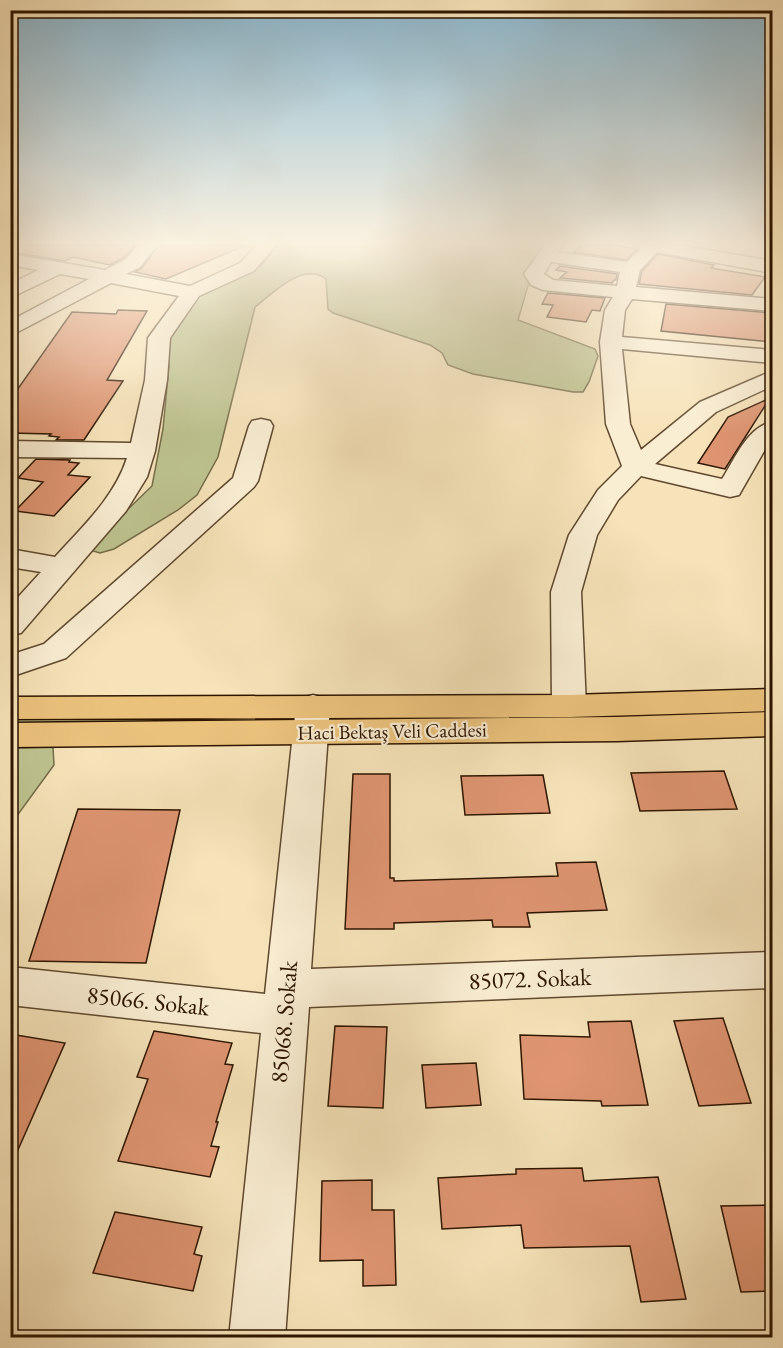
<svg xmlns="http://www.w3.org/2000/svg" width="783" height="1348" font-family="'EB Garamond',serif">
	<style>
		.green { fill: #bdc38f; stroke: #756c48; stroke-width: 1.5 }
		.building { fill: #df9572; stroke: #2d1500; stroke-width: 1.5 }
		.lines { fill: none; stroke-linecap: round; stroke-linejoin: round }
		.minor-casing { stroke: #5f482e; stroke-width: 3 }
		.major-casing { stroke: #2d1500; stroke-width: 3 }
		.minor { fill: #f9edd2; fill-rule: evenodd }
		.major { fill: #ebc27c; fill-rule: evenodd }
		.labels { text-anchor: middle; stroke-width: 4.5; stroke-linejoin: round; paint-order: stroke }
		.street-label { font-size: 20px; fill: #2d1500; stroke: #f9edd2 }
		.near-street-label { font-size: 24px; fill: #2d1500; stroke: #f9edd2 }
	</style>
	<rect width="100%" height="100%" fill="#f6e3b9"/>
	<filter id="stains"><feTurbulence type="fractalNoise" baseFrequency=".00333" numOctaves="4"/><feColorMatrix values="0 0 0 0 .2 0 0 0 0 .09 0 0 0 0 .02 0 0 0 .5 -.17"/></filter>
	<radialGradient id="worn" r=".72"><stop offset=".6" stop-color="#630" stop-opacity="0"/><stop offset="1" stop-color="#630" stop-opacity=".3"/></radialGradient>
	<path class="green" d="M278,245H550L534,265L518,320L595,349L598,356L589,382L583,392H573L473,374L448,365L442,353L430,345L333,313L328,309L326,279C303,261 272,294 255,307L218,457L197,495L178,510L114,549L100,553L93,551L91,545L152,486L163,429L169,365L160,341L191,300L261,266Z
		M772,710V717L614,723L335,721L332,718L333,716H611Z
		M291,716L294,719L292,723L11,725L10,718Z
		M53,747L54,765L11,824V748Z"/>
	<path class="building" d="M10,245H135L125,257L110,265L73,257L65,261L10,252Z
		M159,245H246L166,279L135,272L142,268Z
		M582,245H615L637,249L626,260L574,252Z
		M658,254L714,265L711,268L765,277L752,295L639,284L642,271Z
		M560,266L617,274L616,280H614L612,283L560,278L567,272L556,270Z
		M548,293L605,298L600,311L592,310L586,322L547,317L553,305L542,304Z
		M666,304L772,313V342L661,331Z
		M118,310L147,311L107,380L123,381L84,440H56L59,437L49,436L51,434L10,433V400L72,312L116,314Z
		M770,398L725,469L698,463L728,417Z
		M36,459L70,460L69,462L79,463L68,475L90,477L54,516L15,511L43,482L18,478Z
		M724,771L737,809L640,811L631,773Z
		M353,774H390V878H394V881L558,876L556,863L596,862L607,910L527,913L530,927H493L492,920L394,923V929H345Z
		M543,775L550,813L465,815L461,776Z
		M78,809L180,810L146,963L29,961Z
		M723,1018L751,1103L699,1106L674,1021Z
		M631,1021L648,1105L602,1106L601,1101L524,1099L520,1035L590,1037L588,1022Z
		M335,1026L387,1027L383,1108L328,1106Z
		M154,1031L232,1043L225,1064L233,1065L216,1122H218L211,1146L219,1147L210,1177L118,1161L148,1079L137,1077Z
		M10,1034L65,1043L10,1168Z
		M476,1063L481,1105L426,1108L422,1065Z
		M582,1168L584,1181L658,1177L686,1299L641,1302L630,1246L524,1248L521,1225L442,1229L438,1178L516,1174V1169Z
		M372,1180V1210H394L396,1285L363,1286V1260L320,1261L322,1181Z
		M772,1205V1291L741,1292L721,1206Z
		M115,1212L202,1227L194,1254L202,1256L193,1291L93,1273Z"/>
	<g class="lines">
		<g class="minor-casing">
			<path id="minor" d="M138,245H157L140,267L126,274L190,286L240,263L257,245H276L254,271L199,296L170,338L167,380L155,451L147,477L126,511L21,633L10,635V606L41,572L10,567V549L55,557C82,527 114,498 127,458L10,457V441L131,443L145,380L148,338L179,296L111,283L10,336V321L89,279L60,274L10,298V284L38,270L10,265V254L105,270L126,259Z
				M545,245H563L558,252L627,262L640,249L636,245H679L772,261V273L657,252L640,270L636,287L772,299V311L632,299L625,310L622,337L772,350V363L622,349L630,424L641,450L700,402L772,371V386L716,412L655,464L722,479C735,459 747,427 772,422V441L767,446L739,495L730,497L641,476L618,500L597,535L581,592L586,706L581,714L569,717L557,714L552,706L551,592L569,535L598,490L622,466L606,424L600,342L605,310L613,297L543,290L531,285L524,274ZM551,262L620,272L617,286L553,280L544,274Z
				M261,419L270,421L273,426L258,481L254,487L66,658L10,677V655L44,644L233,478L249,426L252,421Z
				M313,695L325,698L330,706L311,969L772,952V988L309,1007L285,1338H229L261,1033L10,1005V967L265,994L296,706L301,698Z"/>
		</g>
		<g class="major-casing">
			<path id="major" d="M772,689V711L569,717L10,719V697L569,695Z
				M772,712V736L617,741L10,747V723L617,717Z"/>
		</g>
		<use href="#minor" class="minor"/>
		<use href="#major" class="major"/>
	</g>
	<linearGradient id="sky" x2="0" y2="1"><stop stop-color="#8ab8d0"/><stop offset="0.56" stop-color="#fbf2e0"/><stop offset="1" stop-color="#fbf2e0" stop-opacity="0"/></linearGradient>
	<rect width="783" height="434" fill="url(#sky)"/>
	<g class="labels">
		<g class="street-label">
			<text transform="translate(392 731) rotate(-1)" y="7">Haci Bektaş Veli Caddesi</text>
		</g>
		<g class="near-street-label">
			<text transform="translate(530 979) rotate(-2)" y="8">85072. Sokak</text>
			<text transform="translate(148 1001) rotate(6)" y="8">85066. Sokak</text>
			<text transform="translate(284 1022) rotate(-85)" y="8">85068. Sokak</text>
		</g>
	</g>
	<rect width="783" height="1348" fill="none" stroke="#f6e3b9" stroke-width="36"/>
	<rect x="12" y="12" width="759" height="1324" fill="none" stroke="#2d1500" stroke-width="3"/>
	<rect x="18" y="18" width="747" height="1312" fill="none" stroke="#2d1500" stroke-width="1.5"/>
	<rect width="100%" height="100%" filter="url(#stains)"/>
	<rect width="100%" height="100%" fill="url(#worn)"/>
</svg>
